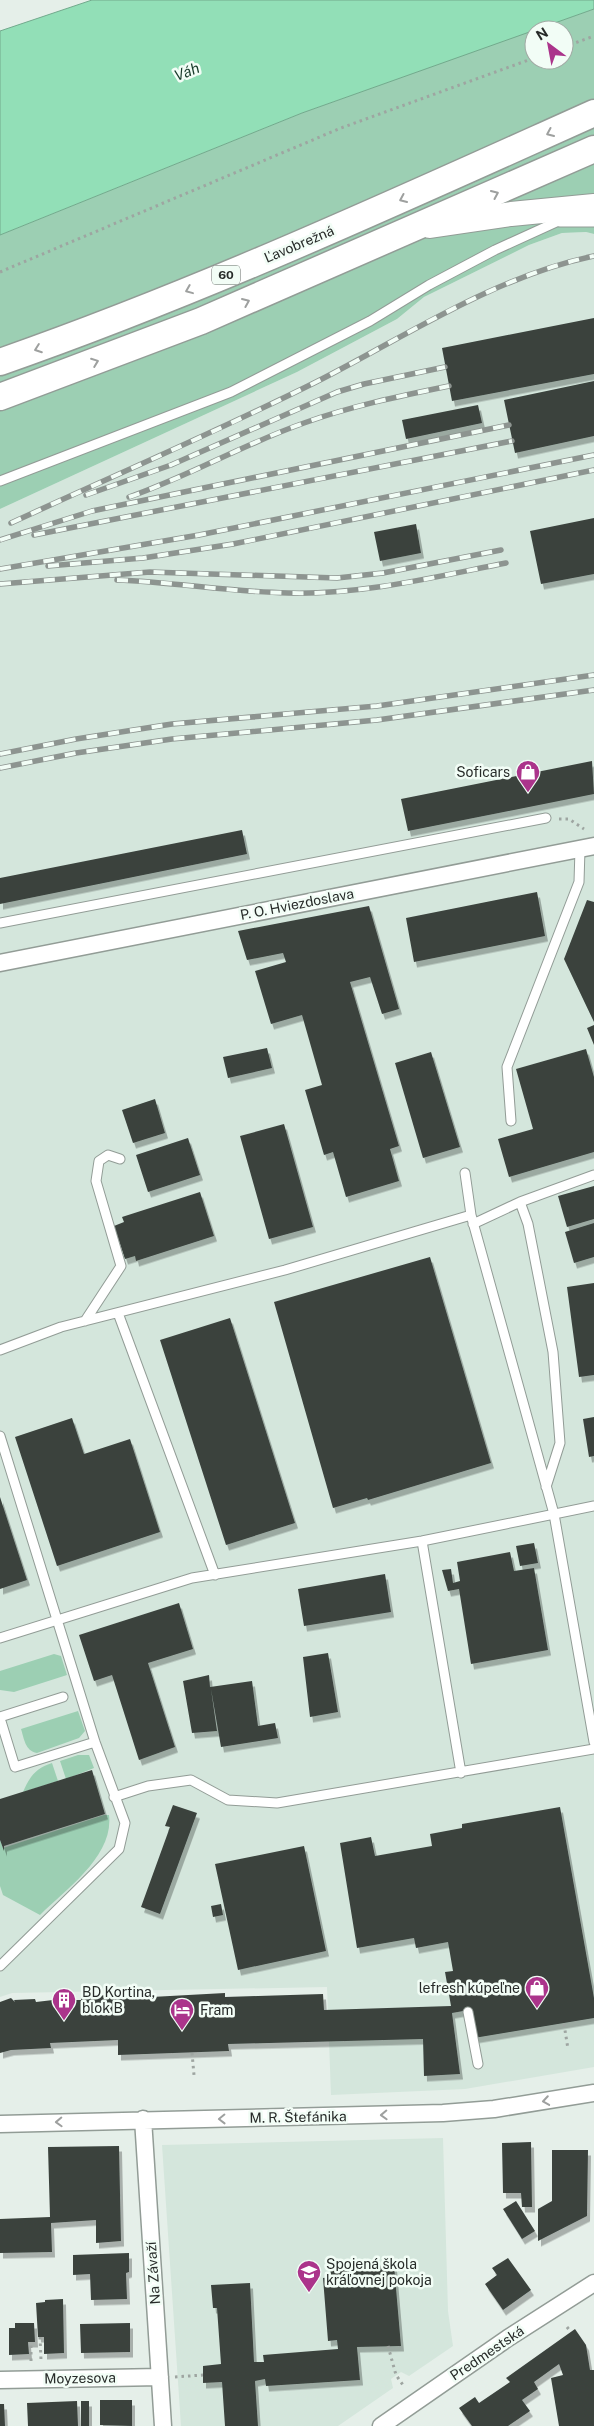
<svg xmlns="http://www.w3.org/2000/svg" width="594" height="2426" font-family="'Public Sans',sans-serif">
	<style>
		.built { fill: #d4e6dc }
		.green { fill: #9ccfb3 }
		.water { fill: #92dfb7; stroke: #72a98c }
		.building { fill: #3b433e; filter: url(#shadow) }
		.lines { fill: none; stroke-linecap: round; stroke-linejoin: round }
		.lane-casing { stroke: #929c96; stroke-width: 11 }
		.street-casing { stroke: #929c96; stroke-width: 19 }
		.secondary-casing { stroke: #929c96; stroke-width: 26 }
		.primary-casing { stroke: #929c96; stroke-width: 29 }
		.path { stroke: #9ea5a1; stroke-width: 3; stroke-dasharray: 2.5 4; stroke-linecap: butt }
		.lane { stroke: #fff; stroke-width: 9 }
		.street { stroke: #fff; stroke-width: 16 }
		.secondary { stroke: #fff; stroke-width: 24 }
		.primary { stroke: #fff; stroke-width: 26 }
		.rail-casing { stroke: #8d9490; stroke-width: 5.5 }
		.rail { stroke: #f2fdf6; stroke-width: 4; stroke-dasharray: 11; stroke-linecap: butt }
		.oneway { stroke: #9ea09f }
		.labels { text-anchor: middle; stroke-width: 5; stroke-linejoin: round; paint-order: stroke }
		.shield { fill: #f2fdf6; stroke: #646a66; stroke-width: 1 }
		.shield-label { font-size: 12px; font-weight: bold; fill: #272b29 }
		.street-label { font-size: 14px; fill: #272b29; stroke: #f2fdf6 }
		.poi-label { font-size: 14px; fill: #272b29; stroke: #f2fdf6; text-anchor: start }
		.water-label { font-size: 15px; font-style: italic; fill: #173929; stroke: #f2fdf6 }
	</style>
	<defs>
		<filter id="shadow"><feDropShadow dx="3" dy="5.5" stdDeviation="0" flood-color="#0004"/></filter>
	</defs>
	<rect width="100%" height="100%" fill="#e5efe9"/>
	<path class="built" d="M586,232L594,234V2067L465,2089L331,2095L327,1987L12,1993L0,1997V509L297,372L397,319L424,297L529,245L562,233Z
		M443,2138L448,2311L453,2346L409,2376L401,2372L391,2379L393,2388L338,2426H181L162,2145Z"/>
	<path class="green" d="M594,9V234L586,232L562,233L529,245L424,297L397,319L297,372L0,509V235L302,113L534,30V60H564V30H534Z
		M54,1654L61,1656L67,1675L14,1692L0,1690V1671Z
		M78,1711L85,1731L79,1738L37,1753C25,1751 24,1738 21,1729Z
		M78,1755H89L94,1768L66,1779L60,1761Z
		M52,1763L58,1781L23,1792C30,1776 36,1768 52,1763Z
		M104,1815H109C114,1856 66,1889 40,1915L3,1895L0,1886V1840L3,1848Z"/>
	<path class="water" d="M92,0H594V9L302,113L0,235V31Z"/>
	<path class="building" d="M594,318V374L452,401L442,348Z
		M594,381V436L515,453L504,400Z
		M478,405L482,423L406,439L402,420Z
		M594,518V574L541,584L530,531Z
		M416,524L421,553L380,561L374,532Z
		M592,761L594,794L408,831L401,799Z
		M242,830L247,854L0,904V878Z
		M537,892L545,936L414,962L406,918Z
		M587,900L594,902V1022L564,959Z
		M369,906L399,1009L382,1014L370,977L350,982L399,1146L390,1149L399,1181L346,1197L333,1152L324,1155L305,1090L322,1085L302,1015L271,1024L255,971L286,962L283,953L247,960L238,931Z
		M594,1025V1045L587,1028Z
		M267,1048L272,1068L228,1078L223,1057Z
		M586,1049L594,1077V1152L509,1177L498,1139L533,1129L516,1069Z
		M431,1052L460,1147L423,1158L395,1063Z
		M155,1099L165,1133L133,1143L122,1110Z
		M284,1124L313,1227L269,1239L240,1136Z
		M188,1138L200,1175L148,1192L136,1155Z
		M594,1186V1219L567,1227L558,1196Z
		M200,1192L214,1236L136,1261L135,1256L125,1259L114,1226L124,1222L122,1217Z
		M594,1223V1257L574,1263L565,1232Z
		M430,1257L491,1463L368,1500L367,1498L333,1508L274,1302Z
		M594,1283V1375L579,1377L567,1287Z
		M230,1318L295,1523L226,1545L160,1340Z
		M594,1417V1456L589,1457L583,1419Z
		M72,1418L84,1454L130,1439L160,1532L57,1566L15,1437Z
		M0,1497L27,1580L0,1589Z
		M534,1543L538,1563L520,1566L516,1546Z
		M510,1552L514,1571L534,1568L548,1650L471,1664L459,1589L448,1591L442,1570L451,1569L453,1583L460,1581L457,1562Z
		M385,1574L391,1612L304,1626L298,1589Z
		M179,1603L193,1649L148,1663L175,1747L139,1760L112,1675L94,1681L79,1635Z
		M328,1653L338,1712L310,1717L303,1657Z
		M209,1675L210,1687L252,1681L258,1726L275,1723L278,1738L221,1747L211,1689L217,1731L192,1733L183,1681Z
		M92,1770L105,1814L4,1846V1851L0,1840V1799Z
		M173,1805L197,1813L160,1914L141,1907L170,1827L165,1826Z
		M560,1807L594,1998V2018L474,2038L469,2010L452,2013L460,2074L424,2076L423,2039L228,2044L229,2051L118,2055V2040L50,2043L51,2048L11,2050L0,2053V2002L11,1998L15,2002L14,2000L35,1999L36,2002L70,1998V2000H81V1996L115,1995V1999L225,1993V1997L323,1994L324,2010L451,2006L445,1972L453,1971L448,1942L416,1948L414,1938L357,1948L340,1843L371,1837L375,1856L432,1846L430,1834L462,1828V1824Z
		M304,1846L326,1951L238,1970L215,1864Z
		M221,1904L223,1915L213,1917L211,1906Z
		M531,2142L532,2207H522L521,2193H503L502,2143Z
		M119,2146L121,2241L96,2243V2220L51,2223L52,2252L0,2253V2219L50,2217L48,2147Z
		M552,2150H588L587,2216L538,2241V2209L552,2201Z
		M516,2201L535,2231L522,2239L503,2209Z
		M129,2253V2272L126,2273L127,2299L91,2300L90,2274L73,2275V2255Z
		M508,2258L531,2290L503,2310L485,2284L497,2275L492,2268Z
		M394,2265L401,2346L357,2347L360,2380L266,2386L265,2379L255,2381L258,2426H225L222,2382L203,2383V2366L221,2364L217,2308H213L211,2285L250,2283L254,2362H264L263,2355L338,2349L337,2340L328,2341L323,2278L331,2277L330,2268Z
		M63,2299L64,2353L44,2354V2337H38L36,2303L45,2302V2300Z
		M15,2323H34L35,2342H28L29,2354L9,2355V2328H15Z
		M130,2323V2352L81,2353L80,2324Z
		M575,2329L586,2345L590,2370H594V2426H559L551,2378L563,2375L559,2364L534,2382L538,2389L522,2400L530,2411L508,2426H472L459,2408L475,2397L479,2403L510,2382L506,2378Z
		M100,2400H132V2426L100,2425Z
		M77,2401L78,2426H28L27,2403Z
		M81,2401H89V2426H81Z
		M0,2404H4L5,2426H0Z"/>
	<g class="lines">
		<g class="lane-casing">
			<path id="lane" d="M560,222H594
				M0,481L231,392L370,321L429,285L495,250L563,219
				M0,923L546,818
				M511,1121L507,1067L579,882L580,849
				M465,1173L471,1215
				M520,1202L528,1224L553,1352L560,1443L546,1487
				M473,1224L520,1202L594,1175
				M118,1313L215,1575
				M85,1321L121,1266L96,1181L99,1161L108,1155L120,1159
				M0,1350L61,1327L285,1270L471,1215L554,1514L594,1742
				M0,1436L95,1742L125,1823L119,1849L0,1966
				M422,1541L461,1773
				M0,1638L192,1578L422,1541L594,1506
				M0,1717L63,1697
				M0,1718L15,1767L95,1742
				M114,1797L148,1786L191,1780L228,1800L277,1803L594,1749
				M468,2012L478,2064"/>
		</g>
		<g class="street-casing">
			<path id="street" d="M0,963L594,846
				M143,2119L163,2426
				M0,2124L443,2113L494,2109L594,2093
				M0,2380L160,2377
				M381,2426L508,2338L594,2283"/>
		</g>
		<g class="secondary-casing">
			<path id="secondary" d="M430,226L511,214L594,206"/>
		</g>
		<g class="primary-casing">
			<path id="primary" d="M0,362C203,291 398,201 594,113
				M0,397L201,321L594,149"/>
		</g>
		<path class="path" d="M564,47L594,36
			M0,272L341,128L534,58
			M559,819H569L584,829
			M564,2024L568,2049
			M192,2053L194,2075
			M567,2327L571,2332
			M40,2337L41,2360
			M388,2346L396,2375L403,2385
			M31,2361V2342
			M175,2377L203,2375"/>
		<use href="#lane" class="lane"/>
		<use href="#street" class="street"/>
		<use href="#secondary" class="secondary"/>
		<use href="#primary" class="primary"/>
		<g class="rail-casing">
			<path id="rail" d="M86,495L171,465L337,392L364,384L445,367
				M129,497C189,476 244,444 304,423C351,406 400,396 449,386
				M11,523C113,476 216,432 316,382C407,336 493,277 594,256
				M34,535L512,441
				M0,540L92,511L509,425
				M48,566L143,558L233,544L594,470
				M0,569L199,535L594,455
				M117,580C174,582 230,592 288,593C362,595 434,577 506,563
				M0,584L150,572L337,578L383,573L501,550
				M0,754L76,739L172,724L377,706L594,675
				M0,768L76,753L172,739L377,720L594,690"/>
		</g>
		<use href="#rail" class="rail"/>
	</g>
	<defs><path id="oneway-chevron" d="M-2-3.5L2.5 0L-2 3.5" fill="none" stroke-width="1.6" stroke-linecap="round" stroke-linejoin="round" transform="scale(1.25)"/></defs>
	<g class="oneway">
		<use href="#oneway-chevron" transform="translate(550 133) rotate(156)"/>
		<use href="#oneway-chevron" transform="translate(495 194) rotate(-24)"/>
		<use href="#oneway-chevron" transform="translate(403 199) rotate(156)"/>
		<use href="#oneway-chevron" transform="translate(189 290) rotate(158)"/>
		<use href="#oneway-chevron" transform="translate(246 302) rotate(-23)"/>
		<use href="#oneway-chevron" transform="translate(38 349) rotate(160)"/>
		<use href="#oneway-chevron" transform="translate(95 362) rotate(-21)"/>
		<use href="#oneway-chevron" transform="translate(546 2101) rotate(171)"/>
		<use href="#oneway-chevron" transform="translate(384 2115) rotate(178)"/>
		<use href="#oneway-chevron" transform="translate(222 2119) rotate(179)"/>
		<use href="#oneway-chevron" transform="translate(59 2122) rotate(178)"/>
	</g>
	<defs>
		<g id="shop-pin" transform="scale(1.25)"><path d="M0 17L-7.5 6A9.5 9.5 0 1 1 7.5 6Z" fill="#ab348b" stroke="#f2fdf6"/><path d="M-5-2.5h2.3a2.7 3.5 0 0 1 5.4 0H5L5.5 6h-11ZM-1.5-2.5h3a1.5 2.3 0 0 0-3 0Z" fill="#fff"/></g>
		<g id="building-pin" transform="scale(1.25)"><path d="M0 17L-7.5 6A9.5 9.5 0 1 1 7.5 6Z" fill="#ab348b" stroke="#f2fdf6"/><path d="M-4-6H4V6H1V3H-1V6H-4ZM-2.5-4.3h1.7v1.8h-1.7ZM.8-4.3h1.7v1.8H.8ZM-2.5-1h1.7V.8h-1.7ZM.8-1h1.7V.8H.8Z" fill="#fff"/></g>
		<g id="hotel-pin" transform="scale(1.25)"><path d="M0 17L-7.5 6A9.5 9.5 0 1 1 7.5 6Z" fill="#ab348b" stroke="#f2fdf6"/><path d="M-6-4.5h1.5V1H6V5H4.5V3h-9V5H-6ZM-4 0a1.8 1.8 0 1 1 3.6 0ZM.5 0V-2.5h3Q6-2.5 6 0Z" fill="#fff"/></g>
		<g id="school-pin" transform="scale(1.25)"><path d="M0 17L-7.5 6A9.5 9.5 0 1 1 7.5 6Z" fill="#ab348b" stroke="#f2fdf6"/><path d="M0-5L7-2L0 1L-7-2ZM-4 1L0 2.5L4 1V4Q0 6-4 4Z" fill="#fff"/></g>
	</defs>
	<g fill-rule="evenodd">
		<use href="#shop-pin" x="528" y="772"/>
		<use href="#shop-pin" x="537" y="1988"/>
		<use href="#building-pin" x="64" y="2000"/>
		<use href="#hotel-pin" x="182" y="2010"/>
		<use href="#school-pin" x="309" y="2272"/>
	</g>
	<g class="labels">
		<rect class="shield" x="212" y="265.5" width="28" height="19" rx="4"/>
		<g class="shield-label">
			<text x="226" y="279">60</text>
		</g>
		<g class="street-label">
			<text transform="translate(299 244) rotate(-23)" y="5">Ľavobrežná</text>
			<text transform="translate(297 904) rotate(-11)" y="5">P. O. Hviezdoslava</text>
			<text transform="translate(298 2117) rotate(-1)" y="5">M. R. Štefánika</text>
			<text transform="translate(153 2273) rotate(-94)" y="5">Na Závaží</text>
			<text transform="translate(487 2353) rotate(-34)" y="5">Predmestská</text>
			<text transform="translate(80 2378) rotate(-1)" y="5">Moyzesova</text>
		</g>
		<g class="poi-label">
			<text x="510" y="777" text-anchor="end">Soficars</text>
			<text x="520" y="1993" text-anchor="end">lefresh kúpeľne</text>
			<text x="82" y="1997">BD Kortina,<tspan x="82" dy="16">blok B</tspan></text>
			<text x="200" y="2015">Fram</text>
			<text x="326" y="2269">Spojená škola<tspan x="326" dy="16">kráľovnej pokoja</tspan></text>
		</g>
		<g class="water-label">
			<text transform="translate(187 72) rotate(-21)" y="5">Váh</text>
		</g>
	</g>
	<g transform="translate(549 45) rotate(328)"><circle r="24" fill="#f2fdf6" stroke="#a1a9a4"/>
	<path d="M0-4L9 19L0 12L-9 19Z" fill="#ab348b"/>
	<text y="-8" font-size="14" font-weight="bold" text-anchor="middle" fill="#272b29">N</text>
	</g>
</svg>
